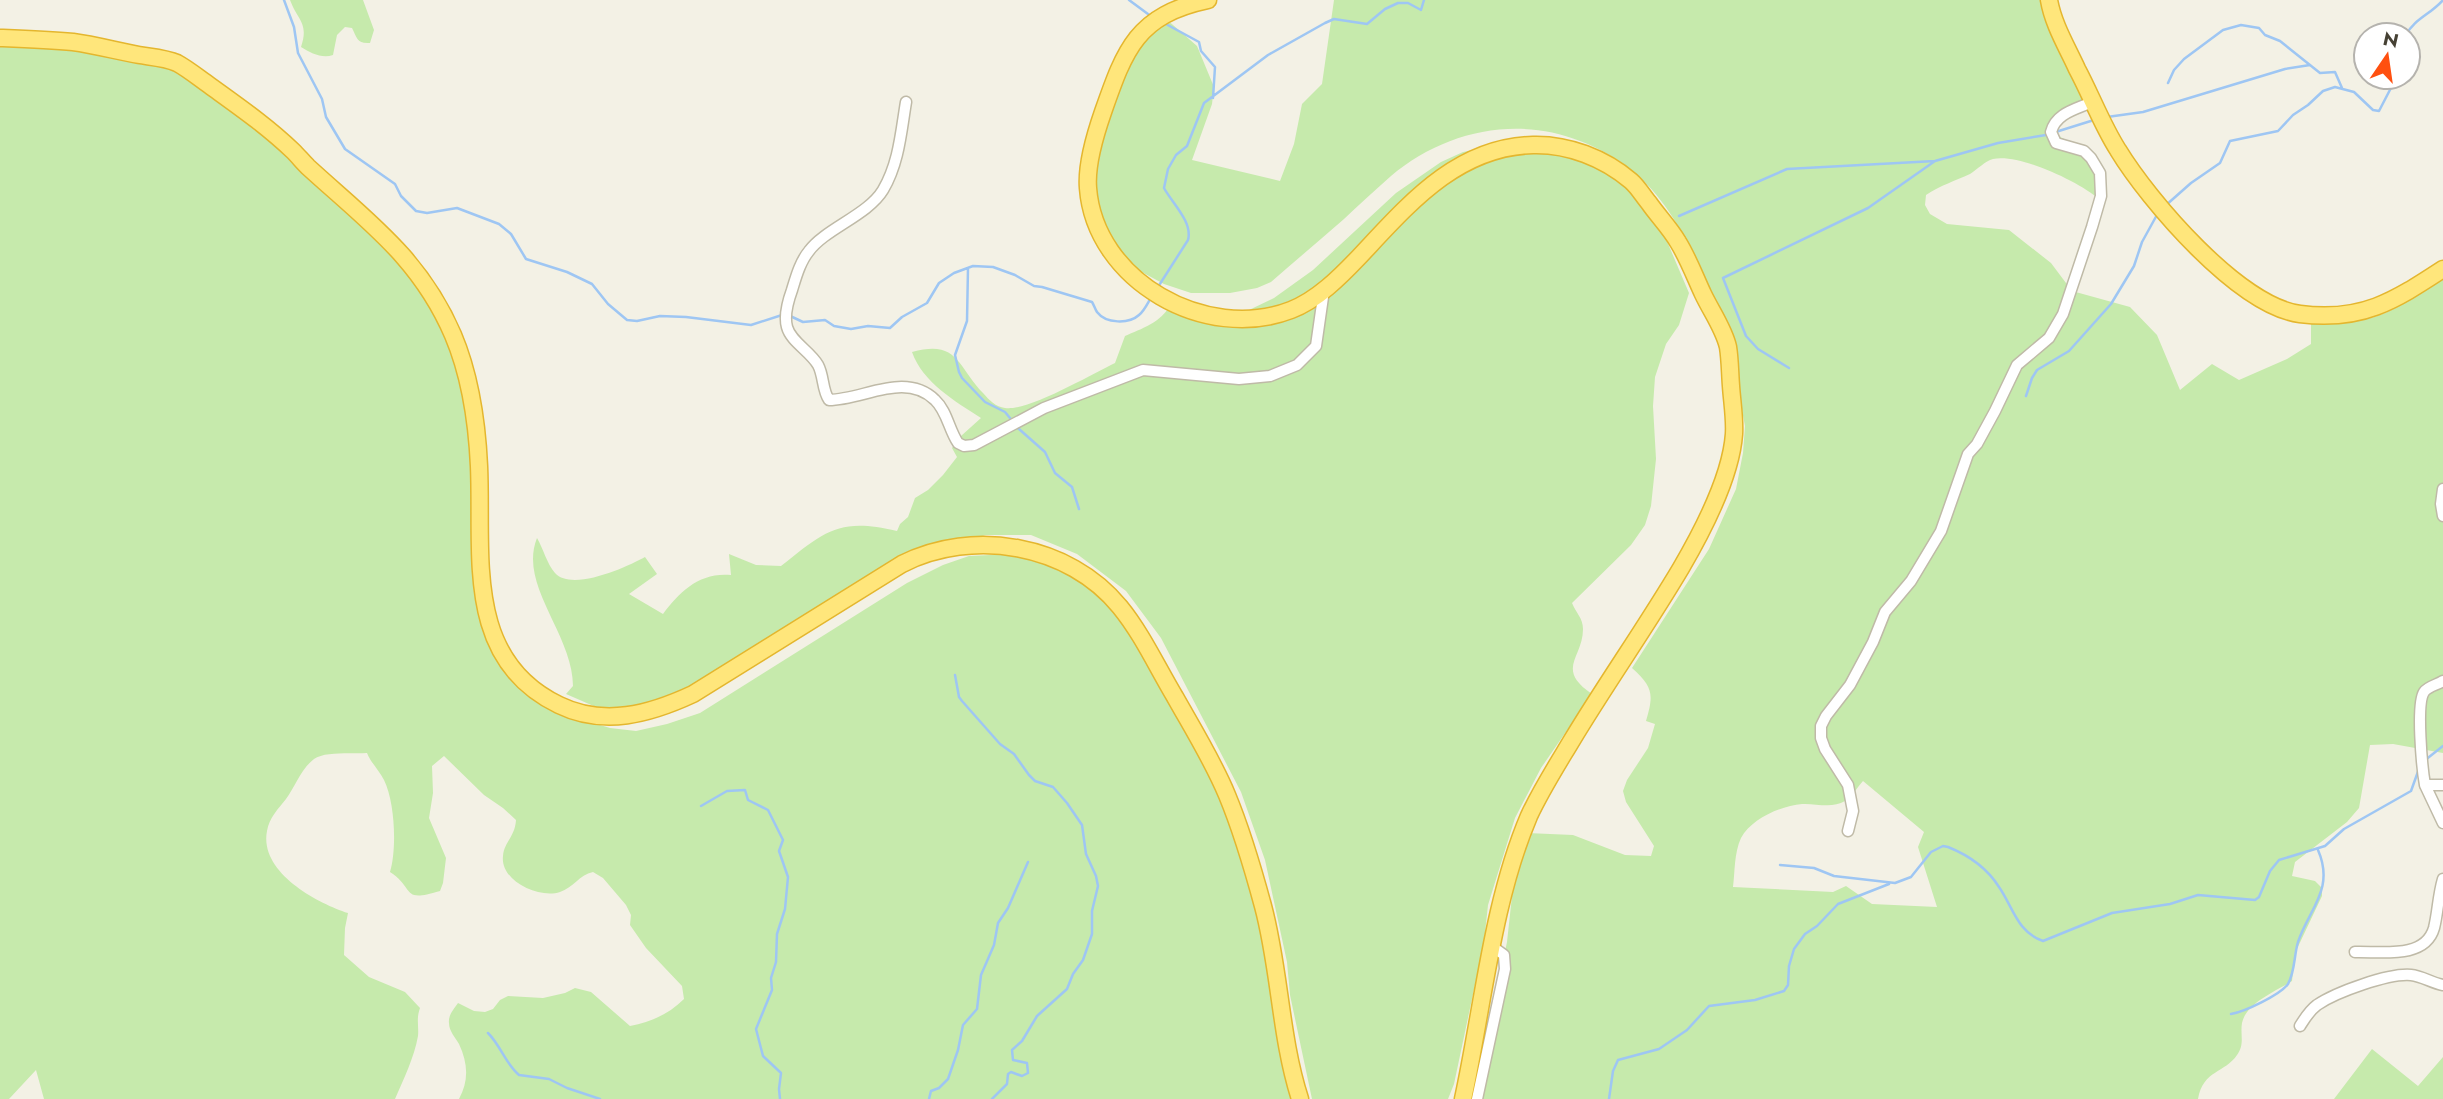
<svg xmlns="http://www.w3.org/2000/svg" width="2443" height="1099" font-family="Jost,sans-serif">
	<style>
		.green { fill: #c6eaac; fill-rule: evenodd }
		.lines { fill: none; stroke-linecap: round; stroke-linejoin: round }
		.stream { stroke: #9ec6f3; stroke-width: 2.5 }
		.minor-casing { stroke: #bfbaa7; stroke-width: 13 }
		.trunk-casing { stroke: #e4b62e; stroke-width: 19 }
		.minor { stroke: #fff; stroke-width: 10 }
		.trunk { stroke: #ffe67b; stroke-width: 16 }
	</style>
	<rect width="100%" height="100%" fill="#f3f1e5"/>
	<path class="green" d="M290,0H363L374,30L370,43C357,44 357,38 352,28L345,27L337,35L333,55C322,59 311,53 301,47C309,23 298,21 290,0Z
		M1334,0H2043L2085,102L2062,113L2054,133L2094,157L2099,199C2079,182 2019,153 1993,159C1985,161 1978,169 1970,174C1955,181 1941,185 1926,195L1925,205L1930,214L1947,224L2009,230L2051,263L2072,291L2130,307L2157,335L2180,390L2212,364L2239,380L2287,359L2311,344V320C2377,327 2391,312 2443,277V753L2393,744L2370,745L2359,808L2347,822L2295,862L2292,876L2315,881L2322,888V896L2295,953L2292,981C2276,991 2246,1003 2242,1023C2240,1035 2245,1044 2237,1055C2225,1073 2203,1070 2198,1099H1475L1507,942L1512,896L1527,833L1573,835L1625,855L1651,856L1654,846L1626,802L1623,791L1627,780L1648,748L1655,724L1646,721C1654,694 1653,687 1632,668L1709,549L1736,489L1743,453L1745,426L1733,362L1675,221C1652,183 1622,157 1580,141C1515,115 1443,132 1391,176C1375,190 1359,205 1344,219C1320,240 1295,261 1271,282L1257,288L1230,293H1191L1164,284L1136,269L1101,230L1092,158L1133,48L1165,18L1197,46L1214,87L1212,104L1192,160L1280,181L1294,144L1302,104L1322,84ZM1863,781L1924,832L1918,847L1937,907L1872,904L1846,886L1833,892L1733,887C1735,872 1734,853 1741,838C1751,819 1780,806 1802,804C1815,803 1832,809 1845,801C1852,797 1858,786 1863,781Z
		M0,42L119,52L187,73L238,110L400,260L442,322L468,395L480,586L508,663L587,721L610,728L636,731L667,724L700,713L907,583L943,565L969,556L1012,554L1065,567L1117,606L1225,792L1261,924L1265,956L1294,1099H459C469,1081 468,1063 459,1044C455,1037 449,1031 449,1023C448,1015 454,1009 458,1003L474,1011L485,1012L493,1009L500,1000L508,996L543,998L565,993L575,988L591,992L630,1026C651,1022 669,1014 684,999L682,986L646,948L630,925L631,915L626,905L603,878L593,872C579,875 573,888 560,892C539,899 500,881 503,856C504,842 515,837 516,820L503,808L484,795L444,756L432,766L433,793L429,818L446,858L443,883L440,891C400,903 416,889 390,872C397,849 395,802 384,780C379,770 371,763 367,753C352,754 325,751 314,759C301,769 295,787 286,799C278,809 269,818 267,831C259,872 317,903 348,913L345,928L344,955L369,977L405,992L420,1008C416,1019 419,1026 418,1036C414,1058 404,1078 395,1099H44L36,1070L9,1099H0Z
		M1506,144L1577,157L1621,182L1646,206L1663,232L1689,293L1679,325L1666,344L1655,377L1653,406L1656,459L1651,506L1645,525L1631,545L1572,603C1576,613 1583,618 1583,629C1583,658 1555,669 1592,694L1541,768L1515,818L1488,905L1484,942L1454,1084L1448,1099H1312L1290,995L1287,962L1265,860L1241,792L1161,638L1126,591L1077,554L1031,535H986L943,547L701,695L605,711L566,694L573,686C573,634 518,585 537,538C543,548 547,564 555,573C572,592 627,567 645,557L657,574L629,594L663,614C680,591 700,572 731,575L729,554L756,565L781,566C825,531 839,517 897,531L900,524L908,517L915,498L928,490L943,475L957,457L952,448L961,436L981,418C955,401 923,383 912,352C958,339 957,366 983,393C989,400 996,407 1005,408C1027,412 1092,374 1115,363L1125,336C1141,329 1162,322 1170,305L1232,312L1249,310L1274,298L1313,270L1396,193L1441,162L1463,152Z
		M2372,1049L2418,1086L2443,1057V1099H2334Z"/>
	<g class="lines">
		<path class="stream" d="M284,0L294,27L298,53L322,99L326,117L345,149L395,184L401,196L416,211L427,213L457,208L499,224L511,234L526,259L567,272L592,284L608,304L627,320L637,321L660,316L686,317L751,325L782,315
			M1129,0L1152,17
			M1164,23L1199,42L1201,51L1215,67L1213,98
			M2406,35C2414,19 2431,14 2443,0
			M2168,83L2174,70L2184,59L2223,30L2241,25L2259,28L2265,35L2280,41L2320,73L2335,72L2342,88
			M2107,117L2143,112L2285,69L2310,65
			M2165,206L2191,183L2220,163L2230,141L2278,131L2293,115L2308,105L2323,91L2335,87L2354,92L2373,110L2379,111L2393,84L2394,77
			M1679,216L1787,169L1935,161L1998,143L2046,135L2094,120
			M968,268L967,321L955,355L959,372L962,378L985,402L1005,412L1019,429L1045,452L1055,473L1072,487L1079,509
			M1158,287L1188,240C1193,222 1172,203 1164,188L1168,169L1176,155L1187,146L1204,103L1268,55L1325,23L1334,19L1367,24L1385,9L1398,3H1408L1421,10L1424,0
			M788,315L803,322L825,320L834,326L851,329L868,326L890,328L902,317L927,303L939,283L954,273L973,266L993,267L1015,275L1034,286L1042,287L1092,302C1094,305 1095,309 1097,312C1106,324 1129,324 1139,315C1145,310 1148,302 1152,296
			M1789,368L1758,349L1746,336L1723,278L1868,208L1935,161
			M2026,396L2032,378L2037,370L2069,351L2111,304L2134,266L2142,242L2158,213
			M955,675L959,697L962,701L1000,744L1014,754L1029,775L1035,781L1053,787L1067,803L1082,825L1086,854L1096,876L1098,886L1092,911V934L1083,960L1073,974L1067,989L1037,1016L1022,1041L1012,1050L1013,1060L1027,1063L1028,1073L1022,1076L1011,1072L1008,1074L1007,1084L992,1099
			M2424,761L2443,746
			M701,806L727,791L745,790L748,800L768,810L783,840L779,851L788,877L785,909L777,934L776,962L771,978L772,990L756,1029L763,1056L781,1073L779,1089L780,1099
			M1780,865L1814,868L1834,876L1895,883L1911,877L1931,852L1943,846L1948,847C1968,855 1987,868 1999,887C2013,907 2017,932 2043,941L2112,913L2170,904L2198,895L2255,900L2259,897L2270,871L2279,860L2325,846L2344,829L2411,791L2420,766
			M2231,1014C2244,1012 2280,995 2288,984C2295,972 2294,955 2298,942C2309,909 2335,889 2318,850
			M488,1033C501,1046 505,1063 519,1075L549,1079L567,1088L600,1099
			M929,1099L931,1091L939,1088L948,1079L958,1050L963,1025L977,1009L981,975L994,945L998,923L1008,908L1028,862
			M1609,1099L1613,1071L1618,1060L1659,1049L1687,1030L1709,1006L1755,1000L1784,991L1788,985L1789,966L1794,949L1805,934L1817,926L1838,904L1889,884"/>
		<g class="minor-casing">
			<path id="minor" d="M906,102C901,132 899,163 883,190C868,215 825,229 809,251C800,262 796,277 792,290C788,301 784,316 787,327C791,342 810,351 818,365C824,376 822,390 829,400C863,400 905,371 935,400C947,411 949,430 958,443L964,446L974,445L1044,408L1143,370L1239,379L1270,376L1297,365L1316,346L1324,290
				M2443,489L2441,504L2443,516
				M2443,681C2437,685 2428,686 2424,692C2416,704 2422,768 2425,785H2443
				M2425,785L2443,823
				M1848,831L1853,811L1848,785L1825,749L1821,738V726L1826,716L1850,685L1873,642L1885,612L1911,581L1941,531L1968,454L1977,444L1995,411L2017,365L2049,338L2063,314L2092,227L2101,196L2100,173L2091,158L2084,151L2056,143L2051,132C2056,112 2078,109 2094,101
				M2355,952C2379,951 2425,960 2434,928C2438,912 2438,896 2443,879
				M2300,1026C2305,1018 2309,1011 2317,1005C2336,992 2389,973 2411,975C2422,976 2432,983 2443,985
				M1477,1099L1505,969L1504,955L1493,947"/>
		</g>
		<g class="trunk-casing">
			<path id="trunk" d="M1208,0C1137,15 1125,49 1103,112C1095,135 1086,164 1088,188C1095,281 1206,343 1291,310C1317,300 1340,277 1359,257C1408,205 1456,147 1533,145C1568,144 1604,158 1631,181C1638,187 1643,196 1649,203C1658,216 1670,228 1678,242C1688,258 1695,277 1703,294C1711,311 1724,329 1728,347C1730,359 1730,373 1731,386C1732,401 1735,419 1734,434C1731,477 1702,532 1681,568C1646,627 1607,682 1572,740C1557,765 1541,790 1529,816C1492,903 1483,1007 1463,1099
				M2049,0C2053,24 2067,47 2077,69C2091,95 2102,125 2118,150C2149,201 2239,306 2300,314C2362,322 2394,301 2443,269
				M0,38C24,39 49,40 73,42C95,45 117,51 139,55C151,57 166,58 177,63C188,69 199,78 209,85C238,106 267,126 293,151C298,156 303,162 308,167C367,221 420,258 453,335C470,375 477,423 479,466C483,554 463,659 559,705C604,727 650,714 693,694L902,564C973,528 1069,544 1120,607C1142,634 1157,667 1175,697C1193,729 1213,761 1227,795C1242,831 1253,869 1263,906C1280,969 1280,1037 1300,1099"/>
		</g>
		<use href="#minor" class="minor"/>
		<use href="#trunk" class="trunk"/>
	</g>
	<g transform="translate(2387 56) rotate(13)"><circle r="33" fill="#ffffff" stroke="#b5b3ae" stroke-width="2"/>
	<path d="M0-5L12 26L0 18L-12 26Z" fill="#ff5010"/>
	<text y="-10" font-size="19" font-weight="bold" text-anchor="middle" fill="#464134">N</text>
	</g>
</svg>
